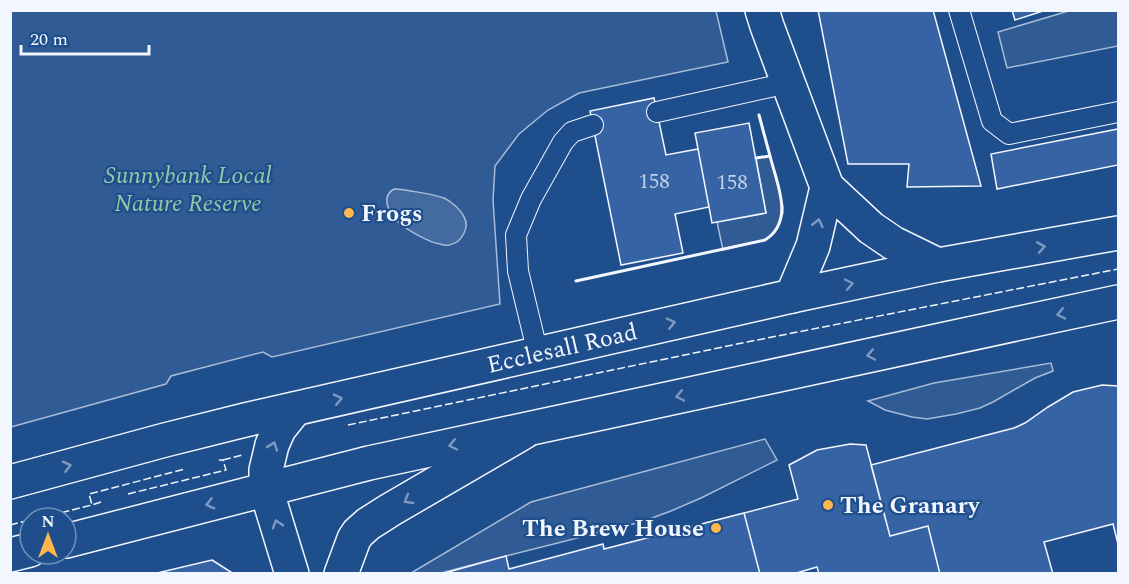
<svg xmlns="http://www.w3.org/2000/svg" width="1129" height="584" font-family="Spectral,serif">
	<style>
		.built { fill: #305b95; stroke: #a8bbd7; stroke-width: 1.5 }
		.water { fill: #446ba0; stroke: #a8bbd7; stroke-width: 1.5 }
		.building { fill: #3563a3; stroke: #f2f6ff; stroke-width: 1.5 }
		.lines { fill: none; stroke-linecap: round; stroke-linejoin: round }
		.service-casing { stroke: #f2f6ff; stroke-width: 22 }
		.minor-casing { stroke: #f2f6ff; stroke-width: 36 }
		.tertiary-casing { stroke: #f2f6ff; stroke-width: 36 }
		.primary-casing { stroke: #f2f6ff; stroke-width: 36 }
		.service { stroke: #1f4e8c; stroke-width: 20 }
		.minor { stroke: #1f4e8c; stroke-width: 33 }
		.tertiary { stroke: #1f4e8c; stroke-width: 33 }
		.primary { stroke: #1f4e8c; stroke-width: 33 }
		.fence { stroke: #f2f6ff; stroke-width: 1.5; stroke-dasharray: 8 3; stroke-linecap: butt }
		.wall { stroke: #f2f6ff; stroke-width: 3 }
		.oneway { stroke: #7e9ac0 }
		.poi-dot { fill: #ffb74d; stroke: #1f4e8c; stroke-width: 2 }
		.labels { text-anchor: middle; stroke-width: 4.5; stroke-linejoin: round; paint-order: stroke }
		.number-label { font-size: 21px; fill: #c3d1e8 }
		.park-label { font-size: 24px; font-style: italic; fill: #97c8a6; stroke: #1f4e8c }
		.poi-label { font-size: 24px; font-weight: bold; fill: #f2f6ff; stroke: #1f4e8c; text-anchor: start }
		.street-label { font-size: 24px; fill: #f2f6ff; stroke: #1f4e8c }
	</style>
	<rect width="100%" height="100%" fill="#1f4e8c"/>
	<path class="built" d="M1072,10L1118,11V46L1007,68L998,32Z
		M11,11H716L728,62L579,93L548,110L519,134L495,166L493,200L500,304L272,357L263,352L171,376L166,384L11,427Z
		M770,156L783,206V213L778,227L774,233L765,240L723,250L717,222L766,213L756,158Z
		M1051,363L1053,371L1035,378L993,402L980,408L956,414L927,419L912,417L885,410L868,401L934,383Z
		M765,439L777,460L701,498L671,511L641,522L506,556L441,573H411L531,502Z"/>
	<path class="water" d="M394,189C403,189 436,195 444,198C451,201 461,210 464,217C470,227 462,243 449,245C446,246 443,245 440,244C430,243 403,228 396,220C388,211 381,196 394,189Z"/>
	<path class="building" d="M818,10H933L981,186L907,187L909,164H848Z
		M1012,10H1046L1015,20Z
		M654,98L666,155L698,149L709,207L675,214L683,253L621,265L590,111Z
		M749,123L766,213L712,223L695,133Z
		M1118,129V165L997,189L991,154Z
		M1102,385L1118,386V544L1113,524L1044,542L1053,574H940L928,526L890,536L871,465L1014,428L1025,423L1048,407L1073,392Z
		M850,444L866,445L890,536L928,526L940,574H819L817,567L793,574H760L744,513L798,499L789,465L817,450Z
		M744,513L760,574H441L506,556L509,569L603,544L604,549Z
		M212,560L234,574H153Z"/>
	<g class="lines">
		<g class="service-casing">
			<path id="service" d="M959,10L992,121L1009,134L1118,112
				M657,112L788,83
				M538,354L518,271L516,235L531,199L563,142L572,132L593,125"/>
		</g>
		<g class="minor-casing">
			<path id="minor" d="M762,10L767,26L827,187L871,228L893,243L938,265
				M792,296L813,246L827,187"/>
		</g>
		<g class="tertiary-casing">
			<path id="tertiary" d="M292,574L266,489V470L272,445L279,429L295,409
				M341,574L354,539L358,533L368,524L390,510L524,432"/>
		</g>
		<g class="primary-casing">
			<path id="primary" d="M10,482L165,440L245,420L792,296L938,265L1118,233
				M66,541L369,463L1118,302
				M10,555L30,550"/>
		</g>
		<use href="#service" class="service"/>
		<use href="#minor" class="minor"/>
		<use href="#tertiary" class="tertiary"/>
		<use href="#primary" class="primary"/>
		<path class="fence" d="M348,425L747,342L1118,269
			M223,460L242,455
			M128,494L226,470L223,460H219
			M101,502L92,505L89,494L185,469
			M40,518L92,505
			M10,525L30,520"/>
		<path class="wall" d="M756,158L770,156L759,115
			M576,281L765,240C795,221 777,184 770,156"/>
	</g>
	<defs><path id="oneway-chevron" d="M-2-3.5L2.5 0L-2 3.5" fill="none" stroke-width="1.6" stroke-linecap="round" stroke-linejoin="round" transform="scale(1.5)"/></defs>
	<g class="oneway">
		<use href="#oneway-chevron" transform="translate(818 223) rotate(-77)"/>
		<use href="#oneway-chevron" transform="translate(1041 247) rotate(-10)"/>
		<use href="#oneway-chevron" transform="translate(849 284) rotate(-12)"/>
		<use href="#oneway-chevron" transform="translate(1061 314) rotate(168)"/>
		<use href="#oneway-chevron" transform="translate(671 323) rotate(-13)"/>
		<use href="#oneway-chevron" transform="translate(871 355) rotate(168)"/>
		<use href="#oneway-chevron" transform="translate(680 396) rotate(168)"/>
		<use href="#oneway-chevron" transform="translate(338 399) rotate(-13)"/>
		<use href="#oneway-chevron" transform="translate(453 445) rotate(168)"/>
		<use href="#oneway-chevron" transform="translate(273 446) rotate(-71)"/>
		<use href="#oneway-chevron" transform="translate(67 466) rotate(-15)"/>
		<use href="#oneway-chevron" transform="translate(408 500) rotate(150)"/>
		<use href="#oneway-chevron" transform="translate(210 504) rotate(165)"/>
		<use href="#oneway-chevron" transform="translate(277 524) rotate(-107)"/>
	</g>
	<g class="poi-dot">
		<circle cx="349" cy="213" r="6"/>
		<circle cx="828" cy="505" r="6"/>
		<circle cx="716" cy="528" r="6"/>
	</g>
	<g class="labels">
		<g class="number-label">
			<text x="654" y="188">158</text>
			<text x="732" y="189">158</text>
		</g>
		<g class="park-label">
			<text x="188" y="183">Sunnybank Local<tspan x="188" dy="28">Nature Reserve</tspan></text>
		</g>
		<g class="poi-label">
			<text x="361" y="221">Frogs</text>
			<text x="840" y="513">The Granary</text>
			<text x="704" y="536" text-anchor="end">The Brew House</text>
		</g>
		<g class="street-label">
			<text transform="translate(562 348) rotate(-13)" y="8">Ecclesall Road</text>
		</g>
	</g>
	<rect width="1129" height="584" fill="none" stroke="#f2f6ff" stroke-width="24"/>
	<g transform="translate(48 536)"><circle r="28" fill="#1f4e8c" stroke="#7391ba" stroke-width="1.5"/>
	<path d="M0-4.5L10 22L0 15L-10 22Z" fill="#ffb74d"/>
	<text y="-9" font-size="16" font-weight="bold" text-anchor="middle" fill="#f2f6ff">N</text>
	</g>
	<path d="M21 45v9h128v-9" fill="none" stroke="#f2f6ff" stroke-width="3"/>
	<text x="30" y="45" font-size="18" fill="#f2f6ff" stroke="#1f4e8c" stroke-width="4.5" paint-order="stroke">20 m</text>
</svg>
